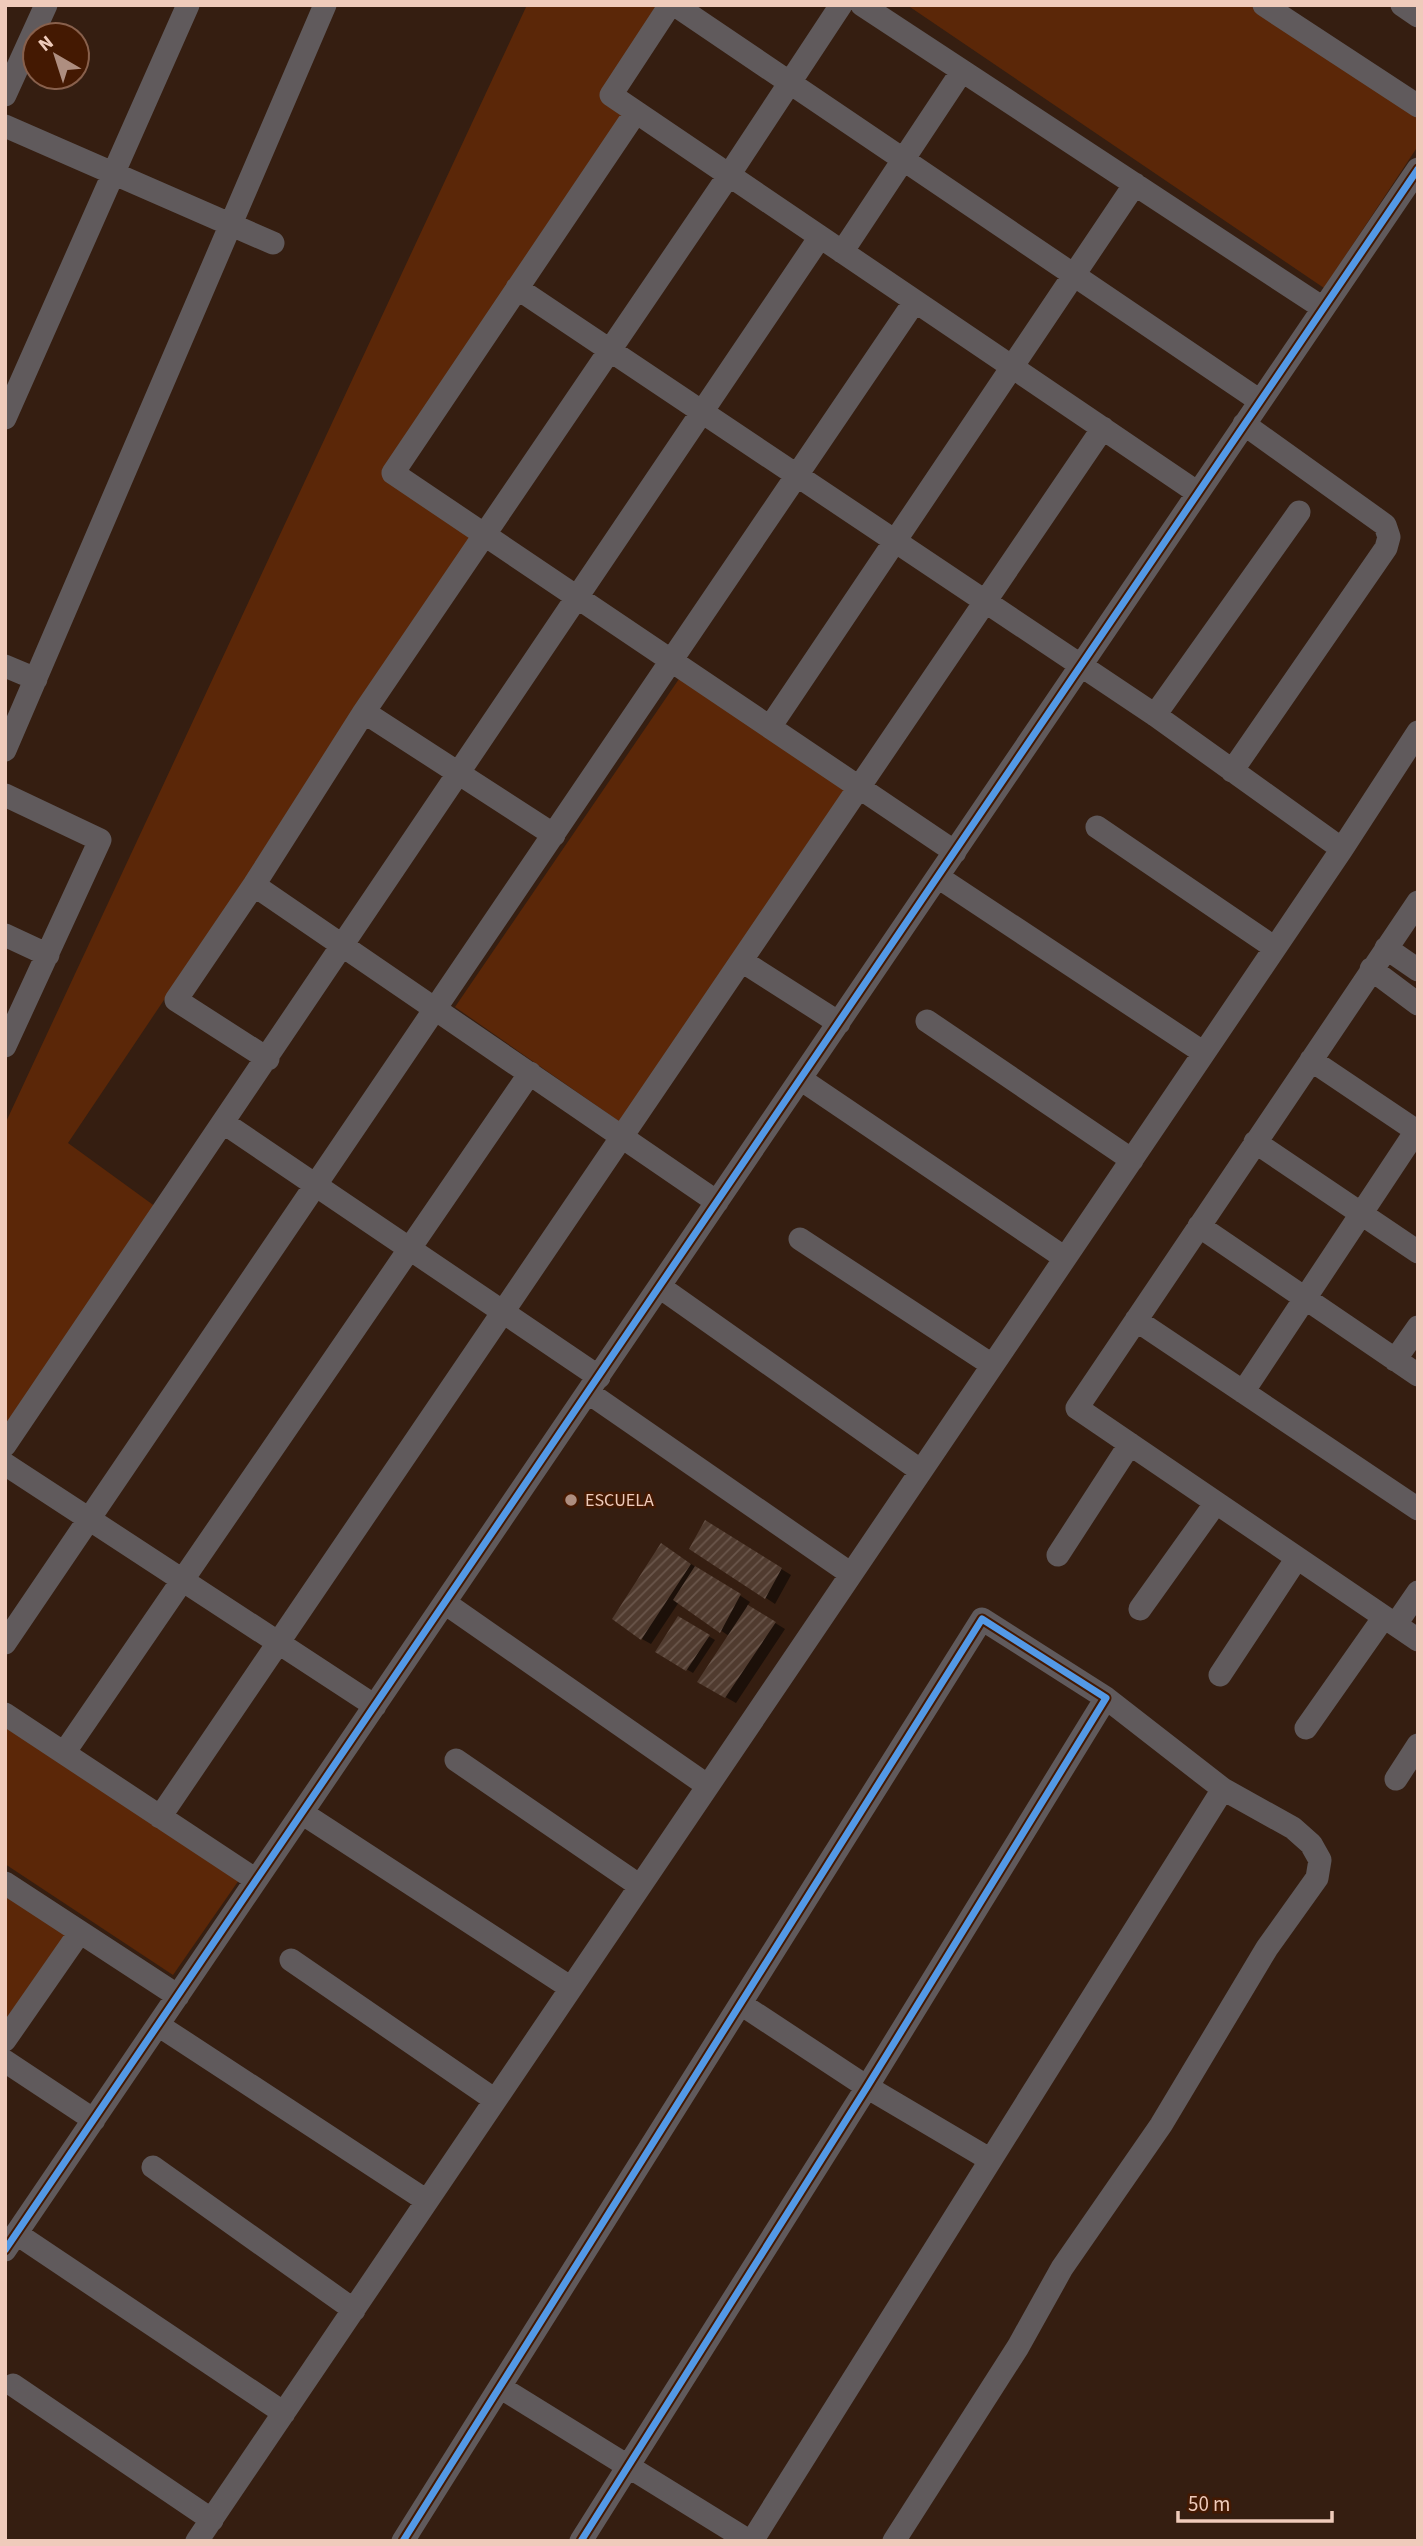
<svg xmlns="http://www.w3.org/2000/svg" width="1423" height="2546" font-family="'Source Sans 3',sans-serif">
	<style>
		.green { fill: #5b2708 }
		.shadow { fill: #0007 }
		.building { fill: url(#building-hatch) }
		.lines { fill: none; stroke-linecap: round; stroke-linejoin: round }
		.minor { stroke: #605a5c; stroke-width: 23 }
		.cycleway-casing { stroke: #441902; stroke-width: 11 }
		.cycleway { stroke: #5399e6; stroke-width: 7 }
		.poi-dot { fill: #ae8e80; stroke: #441902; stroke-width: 2.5 }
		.labels { text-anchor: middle; stroke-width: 5; stroke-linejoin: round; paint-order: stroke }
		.poi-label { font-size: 18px; fill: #efcbbb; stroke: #441902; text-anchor: start }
	</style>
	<defs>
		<pattern id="building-hatch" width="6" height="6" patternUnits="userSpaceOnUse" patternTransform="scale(1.75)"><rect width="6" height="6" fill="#503b2f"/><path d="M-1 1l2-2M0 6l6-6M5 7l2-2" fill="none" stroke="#6a564b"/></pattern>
	</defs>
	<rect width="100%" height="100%" fill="#351e11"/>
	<path class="green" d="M527,5H662L601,97L627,115L382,473L476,535L68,1143L156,1207L5,1431V1124Z
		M907,5H1250L1418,114V146L1324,288Z
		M681,676L846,788L620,1122L455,1007Z
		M5,1724L239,1880L173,1975L5,1864Z
		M5,1892L69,1935L5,2028Z"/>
	<path class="shadow" d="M706,1523L791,1575L775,1604L691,1548Z
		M671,1551L750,1602L747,1606L785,1629L736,1703L699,1682L729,1636L679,1602L651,1644L642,1639Z
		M678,1618L715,1640L693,1673L658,1652Z"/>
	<path class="building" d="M705,1520L782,1568L765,1599L689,1549Z
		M661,1543L691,1564L641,1640L612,1619Z
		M695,1566L741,1594L720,1633L673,1600Z
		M748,1605L776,1622L725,1698L697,1682Z
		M678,1616L710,1635L686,1671L655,1652Z"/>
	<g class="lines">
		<path class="minor" d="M670,5L611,95L1198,493
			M675,5L1260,401
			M862,5L1323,308
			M1264,5L1418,106
			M1402,5L1418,16
			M5,95L46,5
			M636,112L393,473L955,852
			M5,126L273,243
			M842,252L962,71
			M517,288L1155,715L1342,849
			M5,418L188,5
			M5,666L36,679
			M364,712L554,835
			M1155,715L1299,512
			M770,727L1135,184
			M5,750L325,5
			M1232,771L1386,548L1389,537L1385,525L1244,424
			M5,795L100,840L5,1046
			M1097,827L1275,948
			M938,877L1204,1053
			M254,885L717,1202
			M1418,902L1077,1408L1418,1640
			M5,935L48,955
			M1386,948L1418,970
			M742,961L839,1023
			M1371,969L1418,1004
			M927,1021L1132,1160
			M268,1059L176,1000L254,885L364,712L729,175L841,5
			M1311,1060L1418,1132
			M802,1080L1065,1258
			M224,1123L599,1377
			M1255,1142L1418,1252
			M1199,1226L1418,1375
			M800,1239L992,1365
			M660,1287L921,1471
			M1136,1320L1418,1509
			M1395,1360L1418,1327
			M1243,1392L1416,1131
			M589,1393L851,1574
			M5,1445L820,237
			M5,1464L375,1706
			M1058,1555L1130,1444
			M445,1603L708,1786
			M1140,1609L1215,1504
			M1396,1624L1418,1592
			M5,1643L915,301
			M1220,1675L1297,1558
			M5,1714L256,1880
			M1306,1728L1384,1617
			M64,1753L530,1073
			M456,1760L640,1886
			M1396,1779L1418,1745
			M302,1813L571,1988
			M160,1817L1103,428
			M5,1883L178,1996
			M291,1960L495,2100
			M741,2004L867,2087L989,2159
			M158,2025L427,2201
			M5,2040L80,1932
			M5,2061L94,2120
			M153,2167L354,2310
			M17,2234L284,2413
			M5,2250L1418,169
			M13,2385L212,2520
			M500,2387L749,2541
			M197,2541L1342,849L1418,732
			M403,2541L982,1619L1106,1698L867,2087L581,2541
			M752,2541L1223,1789L1106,1698
			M894,2541L1018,2347L1062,2268L1161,2125L1267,1948L1317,1878L1320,1860L1311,1844L1293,1828L1223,1789"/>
		<g class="cycleway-casing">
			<path id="cycleway" d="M5,2250L1418,169
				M403,2541L982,1619L1106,1698L867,2087L581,2541"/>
		</g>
		<use href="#cycleway" class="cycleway"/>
	</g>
	<circle class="poi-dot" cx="571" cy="1500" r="7"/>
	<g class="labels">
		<g class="poi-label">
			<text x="585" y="1506">ESCUELA</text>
		</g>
	</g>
	<rect width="1423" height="2546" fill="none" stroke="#efcbbb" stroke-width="14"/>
	<g transform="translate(56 56) rotate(321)"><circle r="33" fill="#441902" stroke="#88604c" stroke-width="2"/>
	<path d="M0-5L12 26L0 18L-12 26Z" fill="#ae8e80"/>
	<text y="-10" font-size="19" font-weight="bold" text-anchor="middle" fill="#efcbbb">N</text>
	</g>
	<path d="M1178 2511v10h154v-10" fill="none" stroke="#efcbbb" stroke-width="3.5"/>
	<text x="1188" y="2511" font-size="21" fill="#efcbbb" stroke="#441902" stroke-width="5" paint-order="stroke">50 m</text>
</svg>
